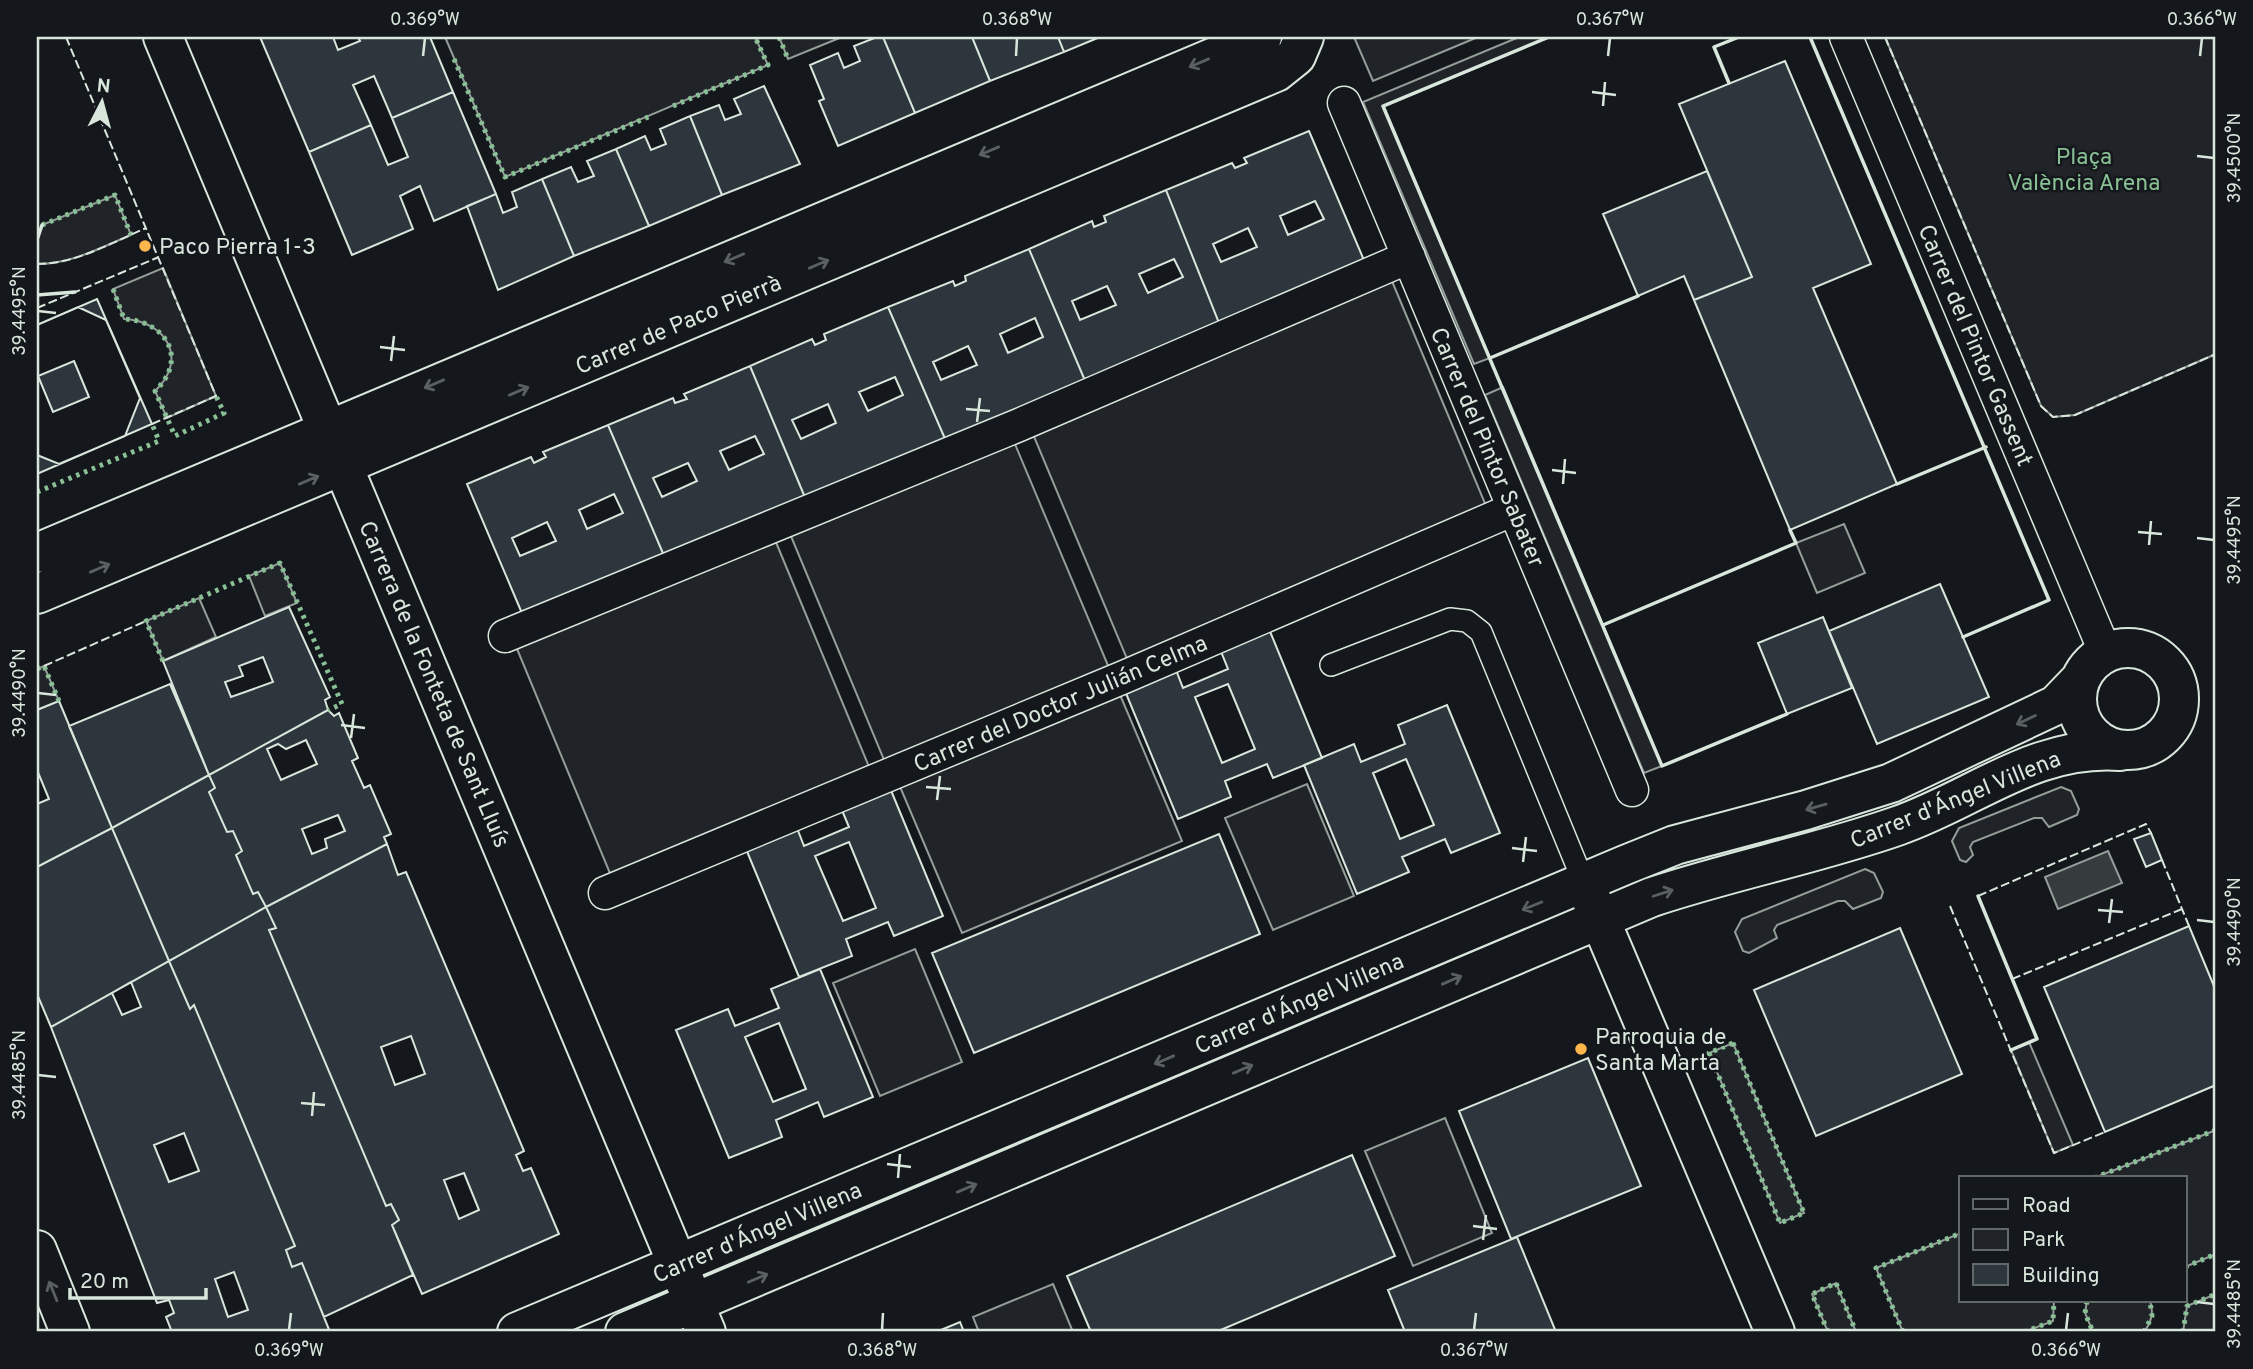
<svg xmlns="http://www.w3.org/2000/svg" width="2253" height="1369" font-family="Overpass,sans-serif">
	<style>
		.green { fill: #202428; stroke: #939e99; stroke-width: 2 }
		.water { fill: #363b3e; stroke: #939e99; stroke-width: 2 }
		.building { fill: #2c363c; stroke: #d8e6dc; stroke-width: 2; fill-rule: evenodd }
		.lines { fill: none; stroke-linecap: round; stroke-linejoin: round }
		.service-casing { stroke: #d8e6dc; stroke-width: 24 }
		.pedestrian-casing { stroke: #d8e6dc; stroke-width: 35 }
		.minor-casing { stroke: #d8e6dc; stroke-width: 42 }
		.service { stroke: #14181c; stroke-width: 21 }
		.pedestrian { stroke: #14181c; stroke-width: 32 }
		.minor { stroke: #14181c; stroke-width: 38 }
		.hedge { stroke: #8ac095; stroke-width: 5; stroke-dasharray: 3.5 5; stroke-linecap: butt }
		.fence { stroke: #d8e6dc; stroke-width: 2; stroke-dasharray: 9 3.5; stroke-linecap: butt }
		.wall { stroke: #d8e6dc; stroke-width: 3.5 }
		.oneway { stroke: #59605f }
		.ticks { fill: none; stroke: #d8e6dc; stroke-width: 2.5 }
		.poi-dot { fill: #ffb74d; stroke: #14181c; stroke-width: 2.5 }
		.labels { text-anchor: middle; stroke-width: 5; stroke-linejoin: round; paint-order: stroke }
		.park-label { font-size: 23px; fill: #8ac095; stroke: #14181c }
		.poi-label { font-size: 23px; fill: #d8e6dc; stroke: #14181c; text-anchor: start }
		.street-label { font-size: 23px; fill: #d8e6dc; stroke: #14181c }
		.neatline { fill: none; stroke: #d8e6dc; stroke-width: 2.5 }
		.ticks-label { font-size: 18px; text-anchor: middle; fill: #d8e6dc }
	</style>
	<rect width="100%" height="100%" fill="#14181c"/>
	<path class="green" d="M445,37H755L768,65L505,177Z
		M779,37H842L788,59Z
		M1354,37H1478L1373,81Z
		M1519,37H1549L1383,107L1490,358L1474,364L1363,102Z
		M1885,37H2216V354L2075,415L2053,417L2041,406Z
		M115,195L131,235C100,248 71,264 37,264V240L42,225Z
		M163,268L216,396L167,418L155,391C189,359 166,321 124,319L113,289Z
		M1389,274L1489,513L1130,666L1030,427Z
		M1503,387L1662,766L1644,773L1485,395Z
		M1012,437L1112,675L887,767L788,529Z
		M1844,524L1865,573L1817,593L1796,543Z
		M773,535L872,774L614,883L515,644Z
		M280,563L297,603L265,616L249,576Z
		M199,598L216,637L163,661L146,621Z
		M44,666L59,701L37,710V669Z
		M1118,690L1182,841L962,933L898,782Z
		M1307,784L1354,896L1273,930L1225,818Z
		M2061,787L2071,791L2079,809L2077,815L2049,827L2042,818H2034L1973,842L1970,847L1973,855L1966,862L1960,860L1952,841L1959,828Z
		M1865,869L1874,873L1883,892L1881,898L1853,909L1845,901H1838L1777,925L1774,930L1777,938L1749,953L1743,951L1735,932L1742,919Z
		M915,949L962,1062L880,1096L833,983Z
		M2029,1042L2073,1145L2054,1153L2011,1050Z
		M1733,1043L1804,1213L1780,1223L1709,1053Z
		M1445,1118L1492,1233L1413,1266L1365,1151Z
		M2216,1130V1254L2185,1267V1178H2094Z
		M1961,1233V1301H2054L2053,1321L2024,1332H1903L1876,1268Z
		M1836,1283L1856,1332H1828L1812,1294Z
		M1053,1284L1073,1332H979L973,1317Z
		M2216,1294V1332H2183L2187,1306Z
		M2087,1301H2150C2154,1312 2151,1323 2144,1332H2093L2085,1313Z"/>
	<path class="water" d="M2108,851L2122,883L2058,909L2045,877Z"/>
	<path class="building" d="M260,37H333L338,50L360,41L358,37H430L453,92L392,118L374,76L353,85L371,125L309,152Z
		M877,37H883L915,113L838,146L819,101L824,99L810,65L838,53L844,68L860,61L854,46Z
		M883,37H972L990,81L915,113Z
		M972,37H1058L1064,52L990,81Z
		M1058,37H1100L1064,52Z
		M1785,61L1871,264L1813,288L1897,484L1790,530L1694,300L1752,277L1679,104Z
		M764,86L800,164L722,195L690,116L719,105L725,120L741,114L734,99Z
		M453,92L496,194L434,221L420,186L400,196L413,229L352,255L309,152L371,125L388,165L408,157L392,118Z
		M690,116L722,195L649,226L616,149L645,136L651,150L666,144L660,129Z
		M1309,131L1369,272L1223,333L1166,190L1232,163L1235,168L1247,163L1244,158ZM1315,201L1324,219L1288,235L1280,216ZM1248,228L1257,247L1221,262L1213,244Z
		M616,149L649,226L574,256L542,179L571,167L578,182L594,176L587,161Z
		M1707,171L1752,277L1694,300L1684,276L1638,296L1603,214Z
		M542,179L574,256L498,290L467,206L496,194L503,213L517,207L512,192Z
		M1166,190L1223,333L1089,390L1029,249L1092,221L1094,227L1106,222L1104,216ZM1174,259L1183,277L1148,293L1139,274ZM1107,286L1116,305L1080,320L1072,301Z
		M1029,249L1089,390L949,448L888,307L953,281L955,286L966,281L965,276ZM1035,318L1043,337L1008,353L1000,334ZM968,346L977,365L941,380L933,362Z
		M97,299L152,424L37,474V325Z
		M78,307L106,320L140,398L125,436L59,464L37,455V325Z
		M888,307L949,448L809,507L750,366L812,339L815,345L826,340L824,334ZM895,377L903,395L868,411L859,392ZM828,404L836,423L801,439L792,420Z
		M74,361L89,397L53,412L38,376Z
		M750,366L809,507L668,565L608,425L673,398L675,403L687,399L684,394ZM755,436L764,454L729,470L720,451ZM688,463L697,481L662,497L653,478Z
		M608,425L668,565L527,625L467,484L531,457L534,463L546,457L543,452ZM614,494L623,513L587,529L579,510ZM547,522L556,541L520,556L512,538Z
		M1940,584L1989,697L1877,744L1829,631Z
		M289,607L330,697L325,700L328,710L209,775L163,661Z
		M1823,617L1852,688L1787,714L1758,643Z
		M1269,629L1322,758L1273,778L1267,764L1225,781L1231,797L1178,819L1125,691L1176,670L1183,688L1228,669L1220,649Z
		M263,657L273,682L231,697L225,682L243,676L239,666Z
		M170,684L209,775L112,828L69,726Z
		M1228,684L1255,749L1222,763L1195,697Z
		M59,701L112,828L37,867V710Z
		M1447,705L1500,833L1451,853L1445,839L1402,857L1409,872L1357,894L1304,765L1354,744L1361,762L1405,744L1398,725Z
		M328,710L334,716L339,713L358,758L352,761L364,788L370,785L391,834L384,837L387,844L266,907L258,892L253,894L236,855L242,851L233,831L227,832L209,792L215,788L209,775Z
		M306,740L317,764L281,780L267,749L278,744L286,749Z
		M1406,759L1434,825L1400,839L1373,773Z
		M37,770L49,799L37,804Z
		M209,775L215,788L209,792L227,832L233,831L242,851L236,855L253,894L258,892L266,907L169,961L112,828Z
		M890,788L943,916L894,936L888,922L846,939L852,956L799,977L746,849L797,828L804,846L849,827L841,808Z
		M338,815L345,831L325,839L327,848L312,854L302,829Z
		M112,828L169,961L51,1027L37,994V867Z
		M2151,833L2162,860L2146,867L2134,839Z
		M1219,834L1260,934L974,1053L932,953Z
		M849,842L876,908L843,921L815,856Z
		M387,844L398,875L406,872L524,1151L516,1155L523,1171L531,1168L559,1234L422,1294L392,1225L399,1220L391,1204L386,1206L269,930L276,928L266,907Z
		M266,907L276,928L269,930L386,1206L391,1204L399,1220L392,1225L413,1275L324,1317L302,1263L292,1267L286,1250L295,1246L194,1005L190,1009L169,961Z
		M2189,926L2216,991V1085L2105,1132L2044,987Z
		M1900,928L1962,1074L1816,1136L1754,990Z
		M169,961L190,1009L194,1005L295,1246L286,1250L292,1267L302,1263L330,1332H172L166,1317L174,1313L169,1300L157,1303L51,1027Z
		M820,969L873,1097L824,1117L818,1102L776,1120L782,1137L729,1158L676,1030L728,1009L735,1026L779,1008L771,989Z
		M131,982L141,1007L122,1015L112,993Z
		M779,1023L806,1089L773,1102L745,1037Z
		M411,1036L425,1074L395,1085L381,1047Z
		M1588,1058L1641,1186L1511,1239L1459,1111Z
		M184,1133L199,1171L169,1182L154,1145Z
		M1352,1155L1395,1256L1216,1332H1091L1067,1276Z
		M464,1173L479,1210L459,1219L444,1180Z
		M1517,1237L1556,1332H1405L1388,1290Z
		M234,1272L248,1310L228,1317L215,1279Z
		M960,1322L964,1332H936Z"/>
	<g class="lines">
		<g class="service-casing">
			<path id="service" d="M1331,665L1450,619L1467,621L1481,632L1584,883"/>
		</g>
		<g class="pedestrian-casing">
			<path id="pedestrian" d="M1846,37L2106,654
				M1344,103L1632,790
				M505,636L1019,425L1409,257
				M605,893L1124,677L1514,509"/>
		</g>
		<g class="minor-casing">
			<path id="minor" d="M163,37L706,1332
				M37,553L1262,37
				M37,594L1276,72L1296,56L1304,37
				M2077 699a51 51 0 1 1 102 0a51 51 0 1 1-102 0Z
				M1590,896L1775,1332
				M37,1250L70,1332
				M517,1332L1625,865L1675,845L1806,810L1891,783L2056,705L2080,680
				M625,1332L1652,897C1733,870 1817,854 1897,826C1975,799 2033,745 2120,751"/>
		</g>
		<use href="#service" class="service"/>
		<use href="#pedestrian" class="pedestrian"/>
		<use href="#minor" class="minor"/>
		<path class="hedge" d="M779,37L788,59
			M454,59L505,177L653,115
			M673,106L768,65L755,37
			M42,225L115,195L131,235
			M113,289L124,319C166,321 189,359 155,391L175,436L224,413L216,396
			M37,492L159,441L152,424
			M163,661L146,621L280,563L342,704L328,710
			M37,669L44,666L59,701
			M1733,1043L1804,1213L1780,1223L1709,1053Z
			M2094,1178L2216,1130
			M2185,1267L2216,1254
			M2087,1301L2085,1313L2093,1332
			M1828,1332L1812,1294L1836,1283L1856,1332
			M1903,1332L1876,1268L1961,1233
			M2024,1332L2053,1321L2054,1301
			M2144,1332L2152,1316L2150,1301
			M2183,1332L2187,1306L2216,1294"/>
		<path class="fence" d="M66,37L216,396L152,424
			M1885,37L2041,406L2053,417L2075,415L2216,354
			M37,264C75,264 111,243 146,228
			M37,308L159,257
			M44,666L146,621
			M2162,860L2189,926
			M1978,896L2146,824L2151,833
			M1950,906L2054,1153L2105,1132
			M2012,979L2182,909"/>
		<path class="wall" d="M1549,37L1383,106L1662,766L1787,714
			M1810,37L2049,600L1963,637
			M1729,83L1714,47L1739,37
			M37,240L42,225
			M37,295L75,292
			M1490,358L1638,296
			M1897,484L1986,447
			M1603,625L1796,543L1790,530
			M1978,896L2037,1039L2011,1050"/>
	</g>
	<defs><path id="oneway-shaft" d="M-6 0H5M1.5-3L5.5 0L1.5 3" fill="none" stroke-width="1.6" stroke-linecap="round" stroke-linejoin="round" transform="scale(1.75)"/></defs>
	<g class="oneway">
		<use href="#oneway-shaft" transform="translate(1199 63) rotate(157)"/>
		<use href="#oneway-shaft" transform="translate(989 151) rotate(157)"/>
		<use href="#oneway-shaft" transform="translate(734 258) rotate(157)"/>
		<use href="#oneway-shaft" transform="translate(819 264) rotate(-23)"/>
		<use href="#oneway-shaft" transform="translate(434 384) rotate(157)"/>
		<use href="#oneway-shaft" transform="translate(519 391) rotate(-23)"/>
		<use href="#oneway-shaft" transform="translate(309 480) rotate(-23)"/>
		<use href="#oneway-shaft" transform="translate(100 568) rotate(-23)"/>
		<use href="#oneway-shaft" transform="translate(2026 720) rotate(154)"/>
		<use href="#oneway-shaft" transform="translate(1816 807) rotate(164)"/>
		<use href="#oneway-shaft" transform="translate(1663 893) rotate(-18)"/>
		<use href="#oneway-shaft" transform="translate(1532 906) rotate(158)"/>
		<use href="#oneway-shaft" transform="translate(1452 980) rotate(-23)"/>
		<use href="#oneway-shaft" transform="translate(1164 1060) rotate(157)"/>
		<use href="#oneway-shaft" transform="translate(1243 1069) rotate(-23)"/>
		<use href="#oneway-shaft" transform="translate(967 1188) rotate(-23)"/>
		<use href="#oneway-shaft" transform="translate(758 1278) rotate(-23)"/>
		<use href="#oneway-shaft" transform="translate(53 1291) rotate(-112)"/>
	</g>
	<path class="ticks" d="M423,56L425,38M1016,56L1017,38M1608,56L1610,38M2200,56L2202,38M1592,92L1616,95M1603,106L1605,82M2197,156L2214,158M38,311L56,313M380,347L405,350M391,361L394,336M966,409L990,411M977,422L980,398M1552,470L1576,473M1563,484L1565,459M2138,532L2162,534M2197,538L2214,540M2149,545L2151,521M38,693L56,695M341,725L365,728M351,738L354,714M926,787L951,789M937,800L940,776M1512,848L1537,851M1523,862L1526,837M2098,910L2123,912M2197,920L2214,922M2109,923L2112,899M38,1075L56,1077M301,1103L325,1105M312,1116L314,1092M887,1164L911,1167M898,1178L900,1154M1473,1226L1497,1229M1483,1240L1486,1215M2197,1302L2214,1304M289,1330L291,1313M882,1330L883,1313M1474,1330L1476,1313M2066,1330L2068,1313"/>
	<g class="poi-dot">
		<circle cx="145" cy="246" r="7"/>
		<circle cx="1581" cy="1049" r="7"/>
	</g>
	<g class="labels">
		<g class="park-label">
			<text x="2084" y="164">Plaça<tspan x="2084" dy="26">València Arena</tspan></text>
		</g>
		<g class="poi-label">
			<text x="159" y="254">Paco Pierra 1-3</text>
			<text x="1595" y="1044">Parroquia de<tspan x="1595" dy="26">Santa Marta</tspan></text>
		</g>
		<g class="street-label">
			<text transform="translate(678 324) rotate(-23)" y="8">Carrer de Paco Pierrà</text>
			<text transform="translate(1976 345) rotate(67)" y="8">Carrer del Pintor Gassent</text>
			<text transform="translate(1488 447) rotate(67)" y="8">Carrer del Pintor Sabater</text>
			<text transform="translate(435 684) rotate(67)" y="8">Carrera de la Fonteta de Sant Lluís</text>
			<text transform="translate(1060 703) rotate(-23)" y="8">Carrer del Doctor Julián Celma</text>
			<text transform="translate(1955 799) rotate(-22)" y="8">Carrer d'Ángel Villena</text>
			<text transform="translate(1299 1003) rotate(-23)" y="8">Carrer d'Ángel Villena</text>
			<text transform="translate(757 1232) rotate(-23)" y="8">Carrer d'Ángel Villena</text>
		</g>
	</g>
	<rect width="2253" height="1369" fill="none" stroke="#14181c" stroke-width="77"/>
	<rect x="1959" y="1176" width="228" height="126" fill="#14181c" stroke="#626a69" stroke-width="2"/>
	<rect x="1973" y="1199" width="35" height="10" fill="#14181c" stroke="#626a69" stroke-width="2"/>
	<text x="2022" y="1212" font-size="21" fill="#d8e6dc">Road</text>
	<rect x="1973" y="1229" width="35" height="21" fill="#202428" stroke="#626a69" stroke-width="2"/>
	<text x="2022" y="1246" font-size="21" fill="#d8e6dc">Park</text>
	<rect x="1973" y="1264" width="35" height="21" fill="#2c363c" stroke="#626a69" stroke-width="2"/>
	<text x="2022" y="1282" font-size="21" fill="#d8e6dc">Building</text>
	<g transform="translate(102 102) rotate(6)" stroke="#14181c" stroke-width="5" paint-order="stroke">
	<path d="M0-5L12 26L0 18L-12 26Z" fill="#d8e6dc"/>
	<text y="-10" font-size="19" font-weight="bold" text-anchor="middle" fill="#d8e6dc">N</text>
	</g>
	<path d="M70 1288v10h136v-10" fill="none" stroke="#d8e6dc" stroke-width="3.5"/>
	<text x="80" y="1288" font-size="21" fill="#d8e6dc" stroke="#14181c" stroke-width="5" paint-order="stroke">20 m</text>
	<rect x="38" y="38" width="2176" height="1292" class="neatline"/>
	<g class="ticks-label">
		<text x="425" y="25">0.369°W</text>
		<text x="1017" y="25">0.368°W</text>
		<text x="1610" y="25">0.367°W</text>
		<text x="2202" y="25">0.366°W</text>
		<text transform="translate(2234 158) rotate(-90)" y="6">39.4500°N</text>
		<text transform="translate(19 311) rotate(-90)" y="6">39.4495°N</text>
		<text transform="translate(2234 540) rotate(-90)" y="6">39.4495°N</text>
		<text transform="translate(19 693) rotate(-90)" y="6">39.4490°N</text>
		<text transform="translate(2234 922) rotate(-90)" y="6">39.4490°N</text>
		<text transform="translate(19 1075) rotate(-90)" y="6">39.4485°N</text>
		<text transform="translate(2234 1304) rotate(-90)" y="6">39.4485°N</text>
		<text x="289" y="1356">0.369°W</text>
		<text x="882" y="1356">0.368°W</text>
		<text x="1474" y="1356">0.367°W</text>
		<text x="2066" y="1356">0.366°W</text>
	</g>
</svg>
